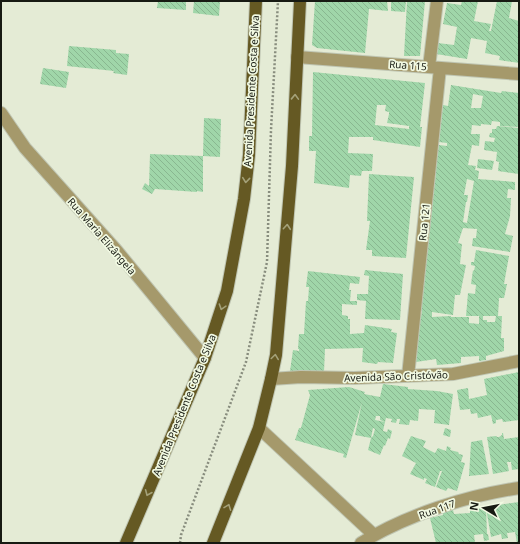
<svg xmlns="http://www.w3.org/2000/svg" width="520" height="544" font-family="'Noto Sans',sans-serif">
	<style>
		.building { fill: url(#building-back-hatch); fill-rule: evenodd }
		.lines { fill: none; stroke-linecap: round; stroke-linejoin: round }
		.minor-casing { stroke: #bfc5b2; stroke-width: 14 }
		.major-casing { stroke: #bfc5b2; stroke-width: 14 }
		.path { stroke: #888d7e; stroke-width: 2.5; stroke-dasharray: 2 2; stroke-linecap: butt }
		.minor { stroke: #a5996b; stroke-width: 12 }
		.major { stroke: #655923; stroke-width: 12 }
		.oneway { stroke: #a4a179 }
		.labels { text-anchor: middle; stroke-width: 3.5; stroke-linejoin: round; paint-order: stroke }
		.street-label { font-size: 10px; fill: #171a12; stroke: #f1f9e2 }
	</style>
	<defs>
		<pattern id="building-back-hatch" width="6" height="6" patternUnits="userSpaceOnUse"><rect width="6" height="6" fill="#a0d6a9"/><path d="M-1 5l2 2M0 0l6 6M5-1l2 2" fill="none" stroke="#89b790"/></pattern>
	</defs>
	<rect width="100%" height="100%" fill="#e4ebd5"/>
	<path class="building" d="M158,1H186V10L157,8Z
		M194,1H220L219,16L193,13Z
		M315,1H387L388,11L369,9L365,53L317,48L312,45Z
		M391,1H406L405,12L391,11Z
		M407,1H425L420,56H404Z
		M462,1H478L474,21L491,24L489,31H491L497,1H512L509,18L519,21V63L499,60L500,56L485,53L487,41L471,38L467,59L436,54L438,43L454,45L457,27L443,24L447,3L461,5Z
		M69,46L116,50V53L129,54L127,75L113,73L114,71L67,66Z
		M43,68L69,72L66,88L40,84Z
		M313,72L425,83L420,127H422L420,147L373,140V137H349L348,153L373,154L372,171H362L361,176L350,175L349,188L314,183L316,151H309V136H312ZM377,105H386L385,111L389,112V114L387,123L409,126V129L375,125Z
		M451,85L501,93L502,91L519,93V127L500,126V122L492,121L491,125L481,124V126L472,125L471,134H480L479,146L472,145L468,165L476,166L475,170L479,171L478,179L515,182V190L508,189L507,198H511L510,216L505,234L513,236L510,252L472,246L473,238H476L477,229L463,228L458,243L462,244L460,264L466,265L460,295H455L453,315L432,312V317L451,316V317H469V323L479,324V316H466L468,293L475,294L476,285L471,284L473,270L474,271L475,266L471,265V262H474L476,250L509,256L504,284H507L504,298H499L498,316H502L501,338H504V351L486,356V360L479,361V356L461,357V363L437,365L436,359L416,362L419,318L421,317L422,311L419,310L431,187L434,188L436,173H434L439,145L447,146V143L439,142L443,105L448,106ZM473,94L483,96L481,108H471ZM467,179L474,181L467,223L463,222L466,202H467L468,195H464ZM483,316H496L495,322H487V320H483Z
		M204,118L221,119L220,157L203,156Z
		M497,126L519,128V174L498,171L499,162L496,161L497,152L484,150L485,141L494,142L495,138L489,137L490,133H492V129H496Z
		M150,154L203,156V192L197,191V192L155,189L152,194L142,189L145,183L149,186Z
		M478,159L494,161L492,170L477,168Z
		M369,174L414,177L406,258L372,256V250H366L370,221H367Z
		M365,270L403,274L400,320L365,319L366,301L357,300V294H368L369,276L364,275Z
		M308,271L360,277L359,284L350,283L349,290H351L350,301H357V305L342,304V315L348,316V319H350V334L364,333L365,325L392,329L391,332L397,333L393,363L378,362L377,364L362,362L363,348L325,349L324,372L290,371L293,350L299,351V349H298L299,334H304L306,301H308L309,287H306Z
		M519,372V420L503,422L502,419L496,420V423L493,424L491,415L478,418L477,413L471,414L470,409L460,410L457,390L468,388L469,399L487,395L484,379Z
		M383,384L408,387V389L437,391L453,394L449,425L434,423L435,410L419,409L418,421L410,420L409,425L399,424L400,419H397L396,423L391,422L392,419L386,418L385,422L380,420V416H376L375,420L385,422L383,431L387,432L388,429L392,431L390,439L388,438L385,446L384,445L380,455L368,450L371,438L373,436L375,429L373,428L371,438L355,435L362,402L346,458L343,457L344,454L295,440L299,428H301L310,395L308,390L349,387L365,392L364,394L380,397Z
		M445,428L451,430L450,437L443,435Z
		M502,433H503L504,439L519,437V469L512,470L511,462H507L509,471L493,474L487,437L496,436L497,437H499L502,435Z
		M411,436L426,441L423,447L435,453L438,448L446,451L447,446L451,448L450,450L458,452L459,454L463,455L461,462L465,463L457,491L448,488L446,491L436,487L442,471H440L435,487L425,483L427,479L424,478V480L410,474L416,463L402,456Z
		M482,440L489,474L469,476L471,442Z
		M519,502V543H517L515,532L507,533L508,538L502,539L501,534L491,537L486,508L487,534H488L489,540L484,541L483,534L474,535L475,543H436L430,518L443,515L442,511L453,510L454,514L470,513V509Z"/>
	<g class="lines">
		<g class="minor-casing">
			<path id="minor" d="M297,57L519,74
				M429,67L437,1
				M1,113L25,148L117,251L205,358
				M408,376L440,68
				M271,379L301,377L354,378L453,374L519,361
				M259,428L374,535
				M361,543C406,515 466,496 519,488"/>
		</g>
		<g class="major-casing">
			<path id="major" d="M126,543L205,358L227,291L244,199L249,155L256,1
				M213,543L259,428L271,379L276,355L292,166L300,1"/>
		</g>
		<path class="path" d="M180,543L181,535L246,362L267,262L271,130L278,1"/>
		<use href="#minor" class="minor"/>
		<use href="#major" class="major"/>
	</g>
	<defs><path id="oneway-chevron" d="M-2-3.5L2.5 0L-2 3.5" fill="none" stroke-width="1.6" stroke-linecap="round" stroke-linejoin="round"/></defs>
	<g class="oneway">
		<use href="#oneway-chevron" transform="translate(295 97) rotate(-88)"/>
		<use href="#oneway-chevron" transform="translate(246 180) rotate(96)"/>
		<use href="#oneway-chevron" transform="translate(287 227) rotate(-85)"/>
		<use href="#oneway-chevron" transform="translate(222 307) rotate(108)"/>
		<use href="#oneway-chevron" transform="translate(275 357) rotate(-82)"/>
		<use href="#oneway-chevron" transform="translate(148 493) rotate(113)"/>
		<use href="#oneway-chevron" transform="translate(228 507) rotate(-69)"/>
	</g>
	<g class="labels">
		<g class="street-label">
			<text transform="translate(408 65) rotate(4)" y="4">Rua 115</text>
			<text transform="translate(251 91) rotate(-87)" y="4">Avenida Presidente Costa e Silva</text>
			<text transform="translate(424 222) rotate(-84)" y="4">Rua 121</text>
			<text transform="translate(102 236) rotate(49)" y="4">Rua Maria Elizângela</text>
			<text transform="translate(396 376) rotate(-2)" y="4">Avenida São Cristóvão</text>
			<text transform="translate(184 405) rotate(-68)" y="4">Avenida Presidente Costa e Silva</text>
			<text transform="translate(437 509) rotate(-20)" y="4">Rua 117</text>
		</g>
	</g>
	<rect width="520" height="544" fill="none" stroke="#171a12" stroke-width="4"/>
	<g transform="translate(484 508) rotate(280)" stroke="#f1f9e2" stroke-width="3" paint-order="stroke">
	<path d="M0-3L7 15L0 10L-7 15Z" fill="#171a12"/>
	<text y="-6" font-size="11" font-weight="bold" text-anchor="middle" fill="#171a12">N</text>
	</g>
</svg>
